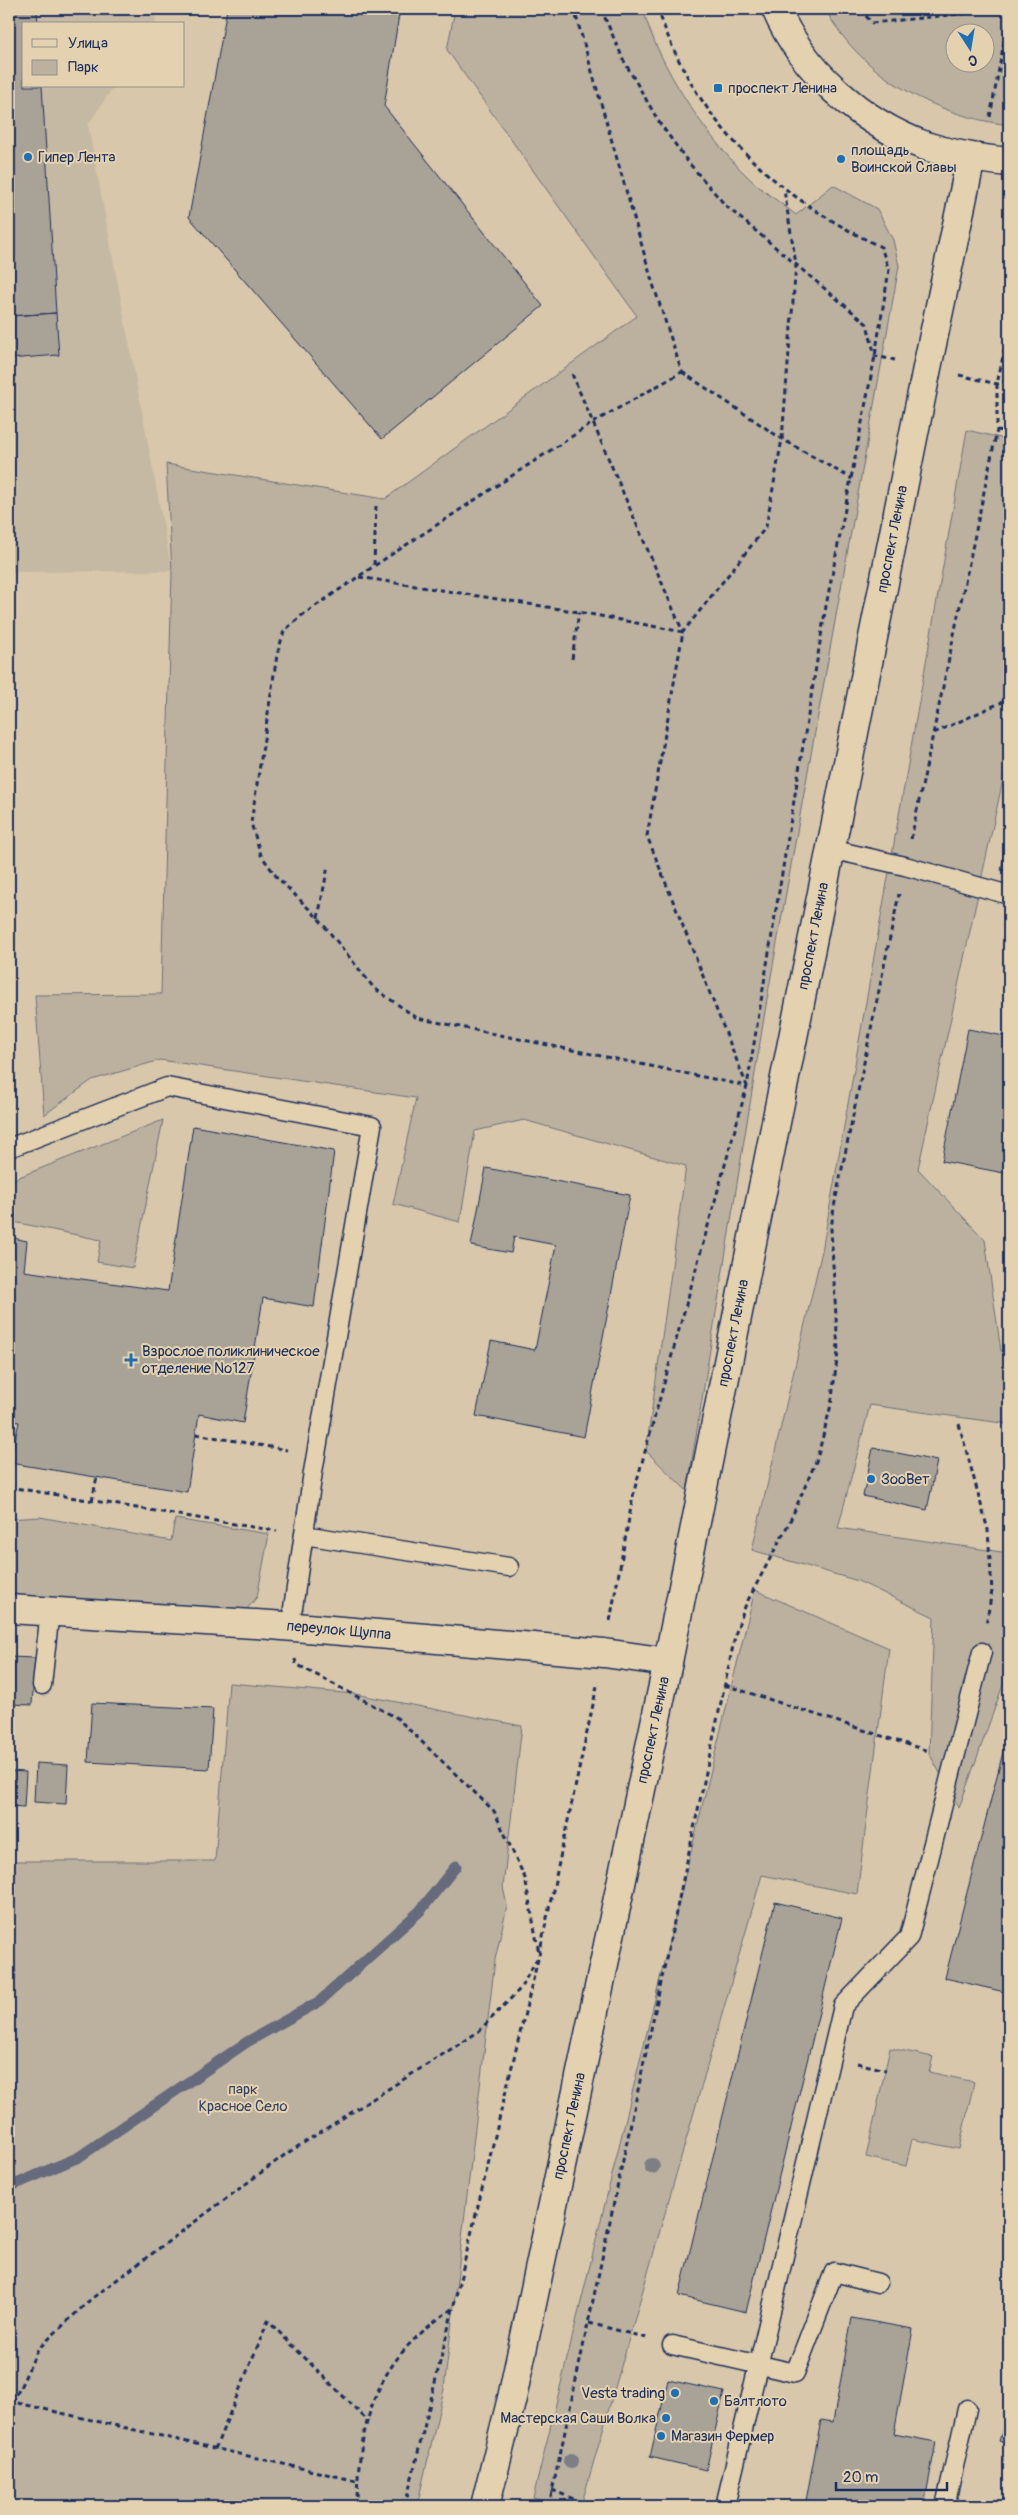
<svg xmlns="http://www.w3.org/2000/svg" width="1018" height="2515" font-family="Pangolin,sans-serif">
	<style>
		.built { fill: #c6b9a3 }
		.green { fill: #bcb19f; stroke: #6c707e; fill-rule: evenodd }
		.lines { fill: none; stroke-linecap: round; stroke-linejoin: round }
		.stream { stroke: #666b7d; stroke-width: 11 }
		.building { fill: #a9a297; stroke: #1b2f5e }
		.lane-casing { stroke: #1b2f5e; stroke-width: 21 }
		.street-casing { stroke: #1b2f5e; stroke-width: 31 }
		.primary-casing { stroke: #1b2f5e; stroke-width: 31 }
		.path { stroke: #1b2f5e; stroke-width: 3; stroke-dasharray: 5 4; stroke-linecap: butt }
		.lane { stroke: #e4d1af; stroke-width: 18 }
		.street { stroke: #e4d1af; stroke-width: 28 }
		.primary { stroke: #e4d1af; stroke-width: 28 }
		.tree { fill: #7d7e86 }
		.poi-dot { fill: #1f6fb2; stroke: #e4d1af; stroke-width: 2 }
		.labels { text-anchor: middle; stroke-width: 4; stroke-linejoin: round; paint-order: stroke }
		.poi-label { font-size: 15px; fill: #1b2f5e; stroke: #e4d1af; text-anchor: start }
		.street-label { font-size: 15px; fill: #1b2f5e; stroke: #e4d1af }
		.park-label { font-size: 15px; fill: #334268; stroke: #e4d1af }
	</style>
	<rect width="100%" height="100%" fill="#d8c7aa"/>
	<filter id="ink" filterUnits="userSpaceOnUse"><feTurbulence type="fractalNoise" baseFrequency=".02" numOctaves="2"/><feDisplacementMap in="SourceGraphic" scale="10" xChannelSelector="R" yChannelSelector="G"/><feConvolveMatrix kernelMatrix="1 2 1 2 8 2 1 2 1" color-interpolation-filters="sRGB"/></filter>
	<g filter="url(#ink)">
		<path class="built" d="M9,9H155L156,24H24V86H114L88,125L172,571L9,572Z"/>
		<path class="green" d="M455,9H643C658,65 706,137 748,177C762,191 780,202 796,215L833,185L877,209L893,240L899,266L768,993L687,1491L646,1451L686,1166L524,1120L475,1131L460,1222L393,1204L416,1098L160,1060L92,1080L44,1115L35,995L161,994L172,571L166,464L385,499L637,316L447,50Z
			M825,9H1009V125C936,116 861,76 825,9ZM956,32H986V62H956Z
			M967,430L1009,440V752L918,1169L985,1240L1001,1351L1009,1353V1424L870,1405L838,1528L1008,1553L1009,1668L959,1808L929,1753L934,1617L858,1581L752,1550L822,1251Z
			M163,1120L133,1268L97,1262L101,1240L9,1221V1181Z
			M40,1517L171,1541L175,1519L269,1534L257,1597L246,1610L9,1600V1519Z
			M755,1590L889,1648L857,1894L762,1875L581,2506H559L533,2498Z
			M229,1683L355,1694L522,1726L503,1887L507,1906L495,1960L444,2389L417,2506H9V1861H215Z
			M890,2048L933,2057L929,2072L974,2082L959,2149L912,2139L906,2166L866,2157Z"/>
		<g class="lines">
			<path class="stream" d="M9,2187L79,2157L247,2042L320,2001L420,1911L456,1866"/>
		</g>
		<path class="building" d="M9,9H37L38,24H24V86H42L56,313L9,316Z
			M227,9H400L384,106L543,306L382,439L189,217Z
			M56,313L59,355L9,359V316Z
			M1009,830V872L1001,870Z
			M968,1029L1009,1037V1174L942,1161Z
			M193,1126L334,1151L314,1307L263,1298L243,1423L199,1414L187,1492L10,1463L19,1422L9,1420V1237L27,1241L24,1271L168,1291Z
			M486,1168L630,1195L584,1437L476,1416L491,1341L535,1350L556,1245L514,1237L511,1253L471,1246Z
			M873,1448L937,1461L927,1510L863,1496Z
			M9,1657L35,1658L32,1705L9,1704Z
			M92,1703L213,1709L209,1769L88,1762Z
			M1009,1729V1993L945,1978Z
			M36,1763L68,1765L66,1804L34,1802Z
			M9,1771L26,1772L24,1807L9,1806Z
			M775,1902L842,1918L746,2312L679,2296Z
			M852,2318L913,2329L894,2434L936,2442L924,2506H805L821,2420L833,2422Z
			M668,2380L724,2392L706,2470L650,2457Z
			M1009,2410V2445L999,2441Z"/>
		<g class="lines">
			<g class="lane-casing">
				<path id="lane" d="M830,849L905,866L1009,895
					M9,1148L167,1087L372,1126L313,1472L293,1608
					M304,1535L509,1567
					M42,1685L50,1610
					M672,2345L795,2373L834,2272L878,2283
					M725,2506L843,2006L909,1937L982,1652
					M945,2506L967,2409"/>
			</g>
			<g class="street-casing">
				<path id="street" d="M9,1609L271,1625L604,1653L668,1662"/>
			</g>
			<g class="primary-casing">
				<path id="primary" d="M776,9C802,70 861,122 923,145C951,155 980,159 1009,162
					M485,2506L512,2398L668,1662L927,368L971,158"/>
			</g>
			<path class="path" d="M601,9L624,61L659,122L688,162L726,206L867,324L875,356L895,360
				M860,9L872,23L1009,9
				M990,117L1009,15
				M682,372L782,439L852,479
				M572,374L683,632L766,527L782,439L796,264L784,190
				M959,375L997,384L1009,380
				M997,430L1009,432
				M374,565L376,505
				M359,577L579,612L683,632L647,836L747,1086L417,1018L374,988L318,918L276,876L261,855L251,823L277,655L284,631L301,616L374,566L594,422L682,372L652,281L574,9
				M572,659L579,612
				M934,733L1009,699
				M911,839L997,430V384L1009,329
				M318,918L328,866
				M959,1424L988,1530L992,1591L986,1625
				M196,1434L287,1450
				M9,1487L277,1531
				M92,1501L97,1477
				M610,1621L634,1491L747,1086L826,606L875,356L889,270L881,247C775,196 695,123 658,9
				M295,1659L296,1664L397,1718L494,1811L525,1878L539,1953
				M725,1685L928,1751
				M857,2063L886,2070
				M589,2323L647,2338
				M9,2401L357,2481
				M9,2411L38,2349L91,2299L286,2154L478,2032L520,1989L537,1959
				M215,2449L268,2321L368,2421
				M552,2490L590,2506
				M357,2506C357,2458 365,2403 394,2363C409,2341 432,2323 453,2308
				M405,2506L539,1955L597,1686
				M549,2506L736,1632L746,1604L790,1521L817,1459L831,1405L838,1352L831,1229L834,1207L899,894"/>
			<use href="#lane" class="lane"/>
			<use href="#street" class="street"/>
			<use href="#primary" class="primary"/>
		</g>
		<g class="tree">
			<circle cx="652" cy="2166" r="8"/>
			<circle cx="571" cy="2461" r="8"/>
		</g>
	</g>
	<g class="poi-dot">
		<rect x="713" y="83" width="10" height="10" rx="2.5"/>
		<circle cx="28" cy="157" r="5"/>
		<circle cx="841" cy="159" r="5"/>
		<path d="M128.5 1352.5h5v5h5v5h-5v5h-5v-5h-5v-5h5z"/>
		<circle cx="871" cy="1479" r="5"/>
		<circle cx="675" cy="2393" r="5"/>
		<circle cx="714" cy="2401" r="5"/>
		<circle cx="666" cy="2418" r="5"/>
		<circle cx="661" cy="2436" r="5"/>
	</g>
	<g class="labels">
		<g class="poi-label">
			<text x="728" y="93">проспект Ленина</text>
			<text x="851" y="155">площадь<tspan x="851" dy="17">Воинской Славы</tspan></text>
			<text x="38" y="162">Гипер Лента</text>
			<text x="142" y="1356">Взрослое поликлиническое<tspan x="142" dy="17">отделение №127</tspan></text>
			<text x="881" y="1484">ЗооВет</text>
			<text x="665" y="2398" text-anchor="end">Vesta trading</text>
			<text x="724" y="2406">Балтлото</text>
			<text x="656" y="2423" text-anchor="end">Мастерская Саши Волка</text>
			<text x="671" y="2441">Магазин Фермер</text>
		</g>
		<g class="street-label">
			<text transform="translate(892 539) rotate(-79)" y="5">проспект Ленина</text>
			<text transform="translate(813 936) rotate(-79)" y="5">проспект Ленина</text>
			<text transform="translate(733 1333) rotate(-79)" y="5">проспект Ленина</text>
			<text transform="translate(339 1630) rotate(5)" y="5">переулок Щуппа</text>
			<text transform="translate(653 1730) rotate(-78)" y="5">проспект Ленина</text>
			<text transform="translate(569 2126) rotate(-78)" y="5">проспект Ленина</text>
		</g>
		<g class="park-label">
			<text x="243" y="2094">парк<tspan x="243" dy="17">Красное Село</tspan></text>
		</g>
	</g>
	<rect width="1018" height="2515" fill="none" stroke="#e4d1af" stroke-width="30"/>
	<rect x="15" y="15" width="988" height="2485" fill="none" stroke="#1b2f5e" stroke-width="2" filter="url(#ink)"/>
	<rect x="22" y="22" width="162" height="65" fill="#e4d1af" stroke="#94908f"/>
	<rect x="32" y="39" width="25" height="8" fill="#e4d1af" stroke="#94908f"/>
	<text x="68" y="48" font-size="15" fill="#1b2f5e">Улица</text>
	<rect x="32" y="60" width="25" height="15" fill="#bcb19f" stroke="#94908f"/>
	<text x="68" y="72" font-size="15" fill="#1b2f5e">Парк</text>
	<g transform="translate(970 48) rotate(168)"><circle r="24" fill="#e4d1af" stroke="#94908f"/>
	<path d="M0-4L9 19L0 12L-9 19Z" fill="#1f6fb2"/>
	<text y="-8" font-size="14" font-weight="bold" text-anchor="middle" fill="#1b2f5e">С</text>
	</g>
	<path d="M836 2482v8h111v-8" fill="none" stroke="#1b2f5e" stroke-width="2.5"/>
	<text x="843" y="2482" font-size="15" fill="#1b2f5e" stroke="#e4d1af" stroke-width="4" paint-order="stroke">20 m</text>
</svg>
